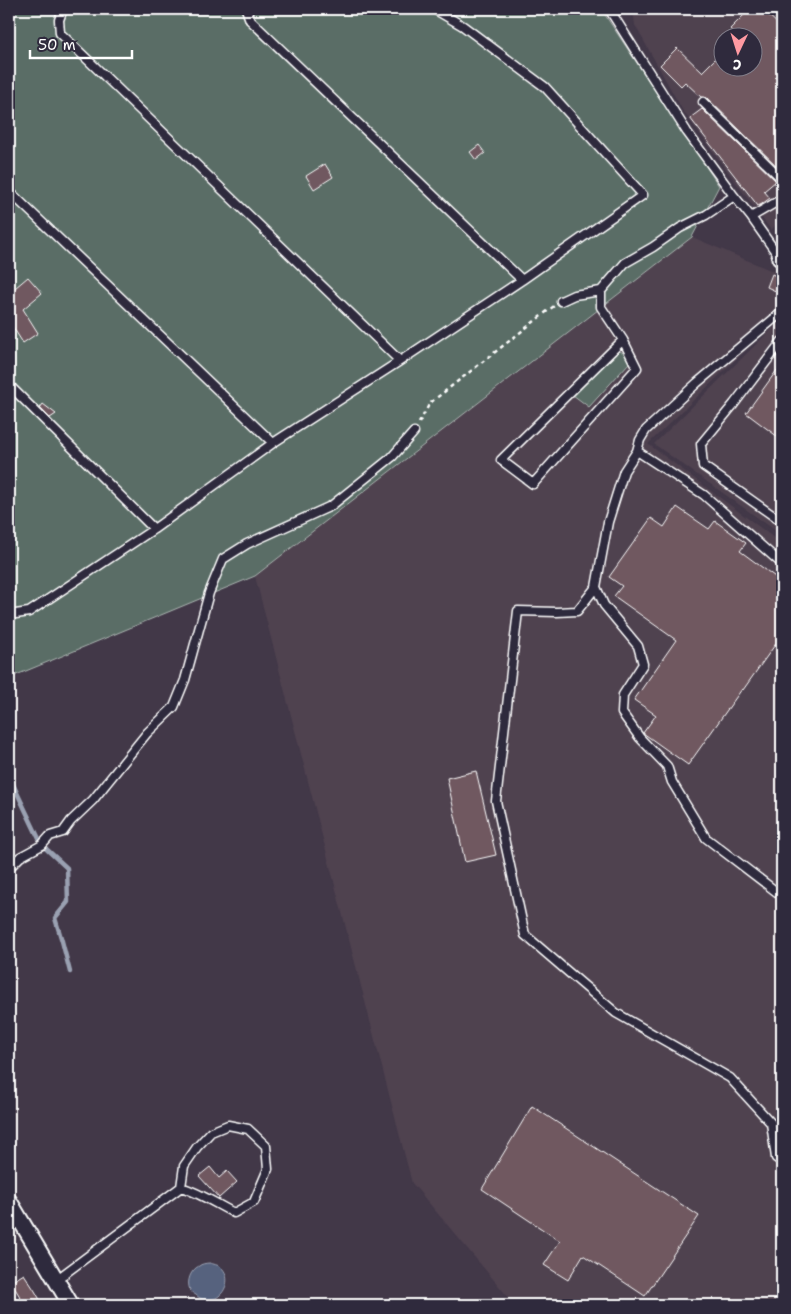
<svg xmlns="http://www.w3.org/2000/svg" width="791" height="1314" font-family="'Shantell Sans',sans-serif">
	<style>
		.built { fill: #504250; fill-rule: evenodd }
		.green { fill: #5a6d66; stroke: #acb6b2 }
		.water { fill: #56627e; stroke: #9aa1b2 }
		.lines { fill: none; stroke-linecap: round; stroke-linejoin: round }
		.stream { stroke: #9aa1b2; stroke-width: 4.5 }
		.building { fill: #705961; stroke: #fff }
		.lane-casing { stroke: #fff; stroke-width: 11 }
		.street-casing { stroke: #fff; stroke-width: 19 }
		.path { stroke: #fff; stroke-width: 2.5; stroke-dasharray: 4 4; stroke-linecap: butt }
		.lane { stroke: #2f2a3d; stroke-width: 8 }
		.street { stroke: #2f2a3d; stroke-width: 15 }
	</style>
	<rect width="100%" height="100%" fill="#423848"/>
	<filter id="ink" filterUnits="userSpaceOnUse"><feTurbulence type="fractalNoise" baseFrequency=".02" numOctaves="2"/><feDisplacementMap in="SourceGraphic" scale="10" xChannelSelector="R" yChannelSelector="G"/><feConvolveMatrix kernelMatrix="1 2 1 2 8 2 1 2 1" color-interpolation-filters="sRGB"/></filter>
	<g filter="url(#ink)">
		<path class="built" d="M633,9H782V218L771,230L683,111L635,25ZM724,38H754V68H724Z
			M692,237L782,275V315L648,444L782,544V1305H515L412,1183L255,576Z
			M782,319V535L654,444Z"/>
		<path class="green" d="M9,9H601L719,186L692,237L255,576L9,678Z
			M620,351L627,355L629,363L589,407L573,395L613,354Z"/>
		<path class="water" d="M210,1263C213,1264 218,1265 221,1267C238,1283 214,1312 196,1295C194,1294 191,1292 190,1290C186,1281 191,1270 199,1266C201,1264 206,1263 210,1263Z"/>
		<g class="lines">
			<path class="stream" d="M9,776L42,845L67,868L68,902L55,918L62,941L70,972"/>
		</g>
		<path class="building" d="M750,9H762L782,28V171L707,98L701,97L685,82L681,86L660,65L677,48L702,72L724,50V68H754V38H739L730,29Z
			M702,109L776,181L764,191L770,198L762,204L758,206L690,118Z
			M479,145L485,153L476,160L470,152Z
			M325,164L333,177L314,189L306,176Z
			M772,274L782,279V294L767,287Z
			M28,277L42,293L23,309L38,333L23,343L9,321V293Z
			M782,363V440L746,413Z
			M43,404L56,414L50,418L40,408Z
			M677,507L709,529L715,521L746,543L740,551L782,582V635L743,690L742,689L688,765L643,733L656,715L634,700L676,640L614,596L622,586L609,577L651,518L664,527Z
			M476,771L496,855L465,862L447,778Z
			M532,1106L699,1216L645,1296L583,1255L568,1280L544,1265L560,1241L482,1189Z
			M210,1167L219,1178L227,1171L237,1182L219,1198L199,1176Z
			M24,1274L35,1291L43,1305H25L11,1282Z"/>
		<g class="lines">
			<g class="lane-casing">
				<path id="lane" d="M63,9L59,20L60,33L400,361
					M246,9L250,20L522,280
					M609,9L687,132L734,196L751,217L780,258
					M775,9L782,16
					M703,102L782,179
					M9,191L273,443
					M751,217L780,200L782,195
					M601,291V307L623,340L637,368L533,484L501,460L623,340
					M561,301L574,295L601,291L625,263L653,247L680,228L706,215L734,196
					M782,312L697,383L646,430L640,440L637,451L704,495L782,564
					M782,341L734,404L701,444L703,466L782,522
					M9,385L154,529
					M637,451L624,471L608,522L596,587L604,605L638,646L643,664L623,695L622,713L640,738L667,766L672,782L706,838L782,896
					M596,587L577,611L557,612L518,611L496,801L525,935L616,1013L730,1078L771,1123L776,1158L782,1162
					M9,615L29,612L154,529L273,443L400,361L522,280L643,195L545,87L463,26L434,9
					M9,868L20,857L42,845L50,836L63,832L71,821L93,800L147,733L174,707L185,680L209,593L223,559L247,544L331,506L392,457L414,432
					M56,1280L181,1187L184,1166L197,1147L211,1132L228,1125L248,1129L266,1146L268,1169L254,1202L234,1213C216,1204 200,1193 181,1187"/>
			</g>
			<g class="street-casing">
				<path id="street" d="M780,258L782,259
					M9,1201L71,1305"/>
			</g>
			<path class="path" d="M419,423L430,403L554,306"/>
			<use href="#lane" class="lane"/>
			<use href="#street" class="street"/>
		</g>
	</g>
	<rect width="791" height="1314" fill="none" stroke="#2f2a3d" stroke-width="30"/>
	<rect x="15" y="15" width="761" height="1284" fill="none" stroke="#fff" stroke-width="2" filter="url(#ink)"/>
	<g transform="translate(738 52) rotate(184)"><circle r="24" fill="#2f2a3d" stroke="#827f8b"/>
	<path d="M0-4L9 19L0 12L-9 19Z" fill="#ff9aa2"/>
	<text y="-8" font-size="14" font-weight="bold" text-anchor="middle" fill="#ffffff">С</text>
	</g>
	<path d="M30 50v8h102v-8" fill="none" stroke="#ffffff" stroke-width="2.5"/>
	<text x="38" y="50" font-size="15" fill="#ffffff" stroke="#2f2a3d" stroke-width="4" paint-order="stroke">50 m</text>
</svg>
